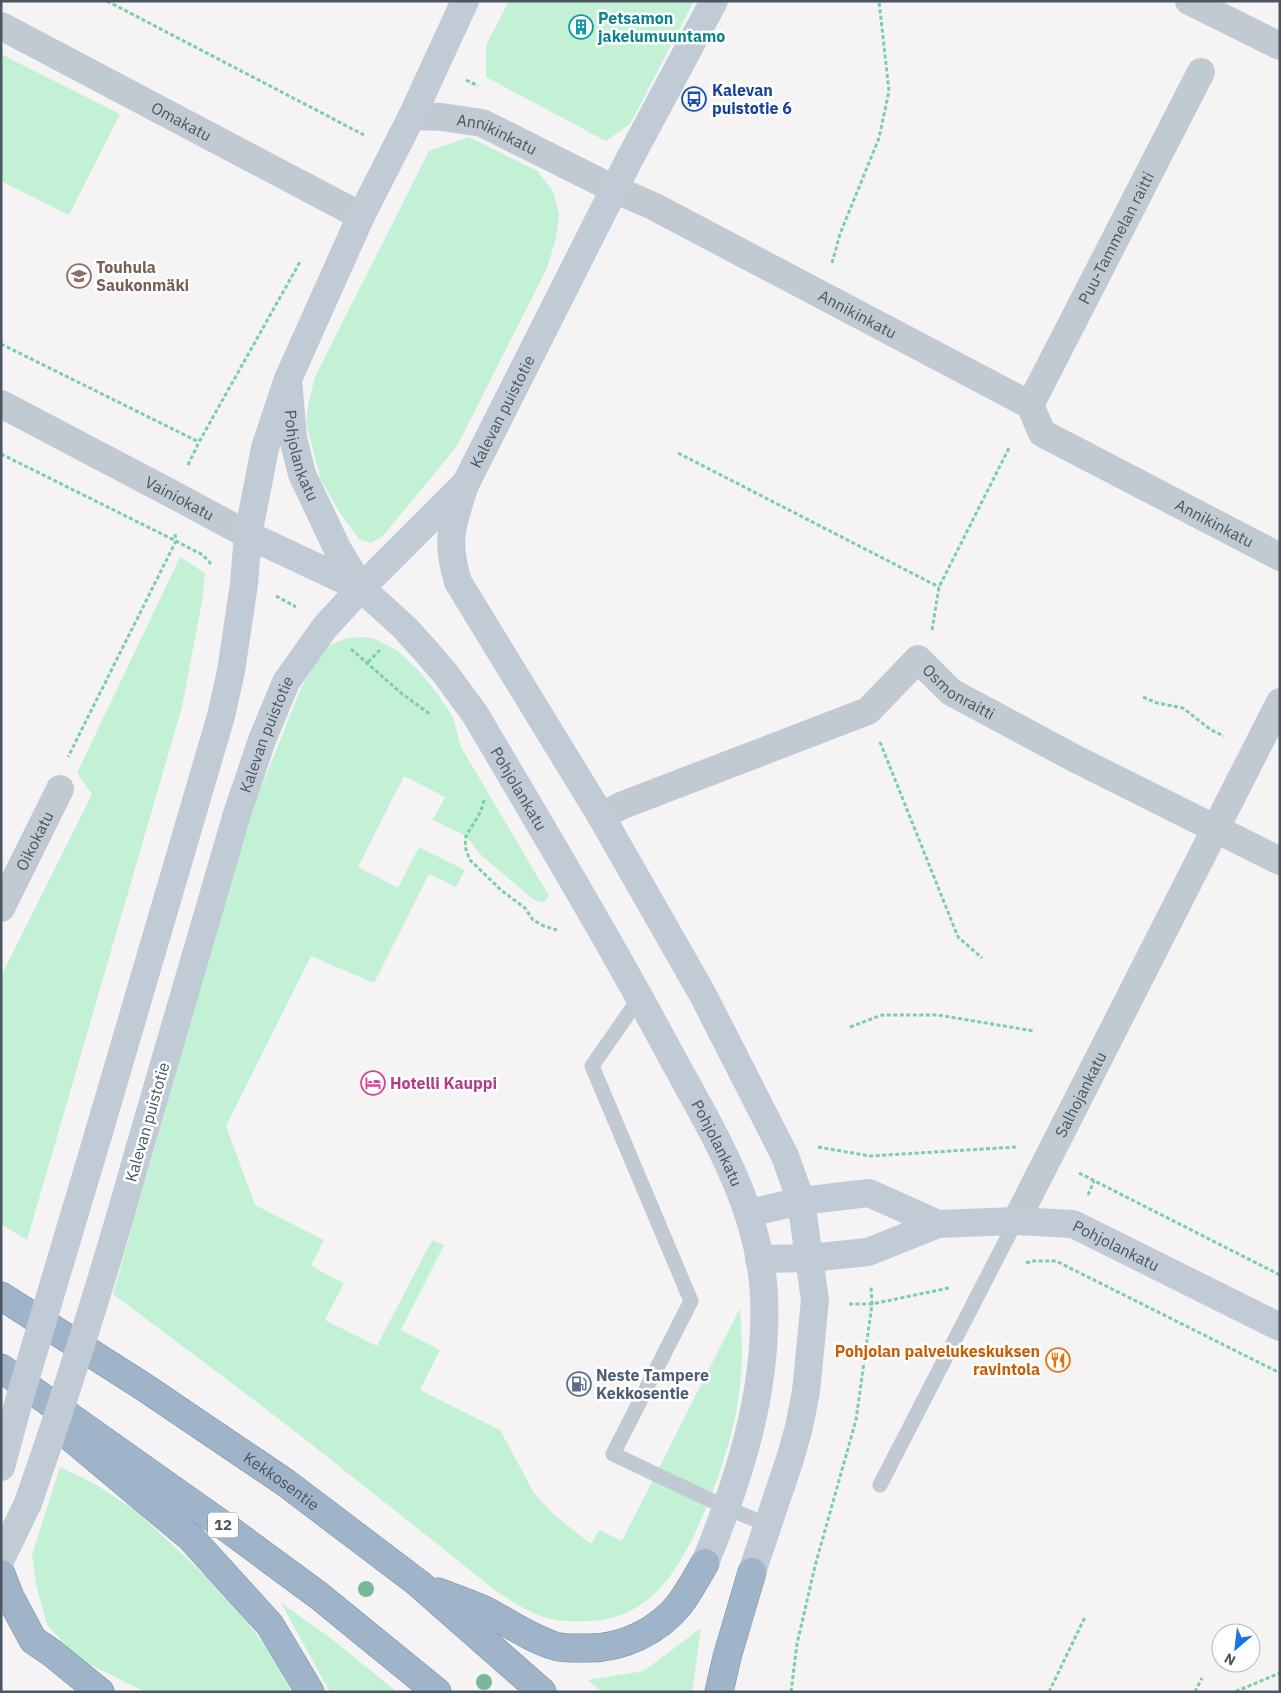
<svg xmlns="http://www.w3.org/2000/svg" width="1281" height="1693" font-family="'IBM Plex Sans',sans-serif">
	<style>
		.green { fill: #c3f1d5 }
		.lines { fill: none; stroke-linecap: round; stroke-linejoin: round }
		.trunk-casing { stroke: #7690ad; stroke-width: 29 }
		.path { stroke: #7ad0a6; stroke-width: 3; stroke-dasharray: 4 2.5; stroke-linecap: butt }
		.service { stroke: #c1cad2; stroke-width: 15 }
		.minor { stroke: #c1cad2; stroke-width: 28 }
		.secondary { stroke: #c1cbd6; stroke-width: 28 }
		.trunk { stroke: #9fb4c9; stroke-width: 28 }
		.secondary-bridge { stroke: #c1cbd6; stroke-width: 28 }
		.tree { fill: #7bb799 }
		.labels { text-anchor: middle; stroke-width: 5; stroke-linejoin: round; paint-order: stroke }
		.shield { fill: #fff; stroke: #808990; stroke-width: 1 }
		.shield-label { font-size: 15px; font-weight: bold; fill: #4a5661 }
		.culture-label { font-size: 16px; font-weight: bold; fill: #0d838f; stroke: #fff; text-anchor: start }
		.transit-label { font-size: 16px; font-weight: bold; fill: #164399; stroke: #fff; text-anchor: start }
		.street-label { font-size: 16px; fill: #4a5661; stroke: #fff }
		.education-label { font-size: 16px; font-weight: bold; fill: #785e54; stroke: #fff; text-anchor: start }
		.hotel-label { font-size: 16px; font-weight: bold; fill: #b23c85; stroke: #fff; text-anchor: start }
		.food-label { font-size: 16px; font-weight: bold; fill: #c56008; stroke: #fff; text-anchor: end }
		.service-label { font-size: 16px; font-weight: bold; fill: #4e5e75; stroke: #fff; text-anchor: start }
	</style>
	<rect width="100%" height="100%" fill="#f5f3f3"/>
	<path class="green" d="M509,1H694L630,124L606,141L486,77V45Z
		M1,54L120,114L69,215L1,181Z
		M469,137L537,171L553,191L559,214L556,238L547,268L457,446L383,536L371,543L359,539L340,513L321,480L306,423L308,405L315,377L429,151Z
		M180,557L205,573L202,601L182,707L27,1240L1,1224V976L92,794L77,773Z
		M363,637L375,639L398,651L420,672L439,696L453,717L461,747L549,896L544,902L534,900L480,854L466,836L433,820L445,797L404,776L358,867L398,888L419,847L465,870L456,887L429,874L374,983L311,956L226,1126L255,1205L324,1240L311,1266L344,1283L325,1320L377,1346L432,1240L444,1245L401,1330L440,1350L420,1390L500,1430L534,1493L554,1515L591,1544L599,1530L622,1541L740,1308C741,1324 742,1341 742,1357C741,1416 720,1480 695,1533C672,1581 643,1621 585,1621C574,1621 562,1622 551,1619C515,1610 479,1577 450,1554C418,1529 387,1504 355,1479C276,1415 194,1355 113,1294L228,890L257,798L301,688L319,657L330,645L347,638Z
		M60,1467L95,1484L136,1511L227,1596L269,1651L292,1692H145L79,1659L47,1625L36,1584L32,1555Z
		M281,1603L328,1636L397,1692H330Z
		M701,1628L692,1692H602L588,1680L644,1671Z"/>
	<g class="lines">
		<g class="trunk-casing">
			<g id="trunk">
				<path id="s11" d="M1,1296L144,1387L286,1483L418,1583L542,1692"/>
				<path d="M1,1368L227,1528L318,1595L437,1692"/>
				<path d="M68,1435L191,1538L270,1625L310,1692"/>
				<path d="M1,1574L10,1597L33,1640L52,1653L100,1692"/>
				<path d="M438,1592C453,1598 469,1603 484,1610C508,1622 529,1638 555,1646C566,1649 578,1648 589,1648C623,1648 658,1631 679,1605C689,1592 697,1577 705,1563"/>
				<path d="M719,1692L727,1657L752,1572"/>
			</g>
		</g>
		<path class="path" d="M107,1L364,135
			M466,80L478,86
			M832,263L840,234L879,138L889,91L879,1
			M1,344L199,442
			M678,453L939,587
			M1,454L176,541L68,757
			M188,465L199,442L301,260
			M175,534L176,541L203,555L211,564
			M276,596L296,607
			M932,630L939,587L1010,446
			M351,649L401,693L431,715
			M368,662L380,650
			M1143,697L1157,703L1183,708L1211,730L1224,736
			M880,742L958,937L982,958
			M484,800L481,811L466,836L465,847L470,860L501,890L525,908L533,920L544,926L557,930
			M850,1027L882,1015H938L1034,1031
			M818,1147L870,1156L1016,1147
			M1079,1173L1280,1275
			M1088,1195L1094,1181
			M1026,1263L1032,1261H1056L1280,1373
			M849,1304H872L949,1288
			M791,1692L797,1644L815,1566L856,1420L872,1304L871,1287
			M1049,1692L1085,1617
			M1195,1692L1202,1678
			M1238,1692L1237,1691L1280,1673"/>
		<path class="service" d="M640,997L592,1066L691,1301L613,1454L727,1508L768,1525
			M880,1485L1016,1221"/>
		<g class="minor">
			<path d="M1189,1L1280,46"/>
			<path id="s1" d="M1,26L361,216"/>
			<path id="s2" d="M412,116L442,117L482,123L614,189L653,206L1030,405L1042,433L1280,557"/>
			<path id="s3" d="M1,404L174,495L248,535"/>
			<path id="s4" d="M1030,405L1201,72"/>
			<path id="s5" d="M601,816L623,805L868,711L918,659L951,692L1074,758L1280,861"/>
			<path id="s6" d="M1,908L60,789"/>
			<path id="s7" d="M1016,1221L1280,702"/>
		</g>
		<g class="secondary">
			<path id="s8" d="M288,379L293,438L302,474L337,548L361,588L405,628L424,649L444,672L475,714C540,825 607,936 668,1050C710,1128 760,1205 764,1296C768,1390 740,1477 705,1563"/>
			<path d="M464,488C451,527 446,542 458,582L601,816L703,995L785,1156L801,1201L815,1300L806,1391L799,1427L790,1459L752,1572"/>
			<path d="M248,535L361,588"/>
			<path d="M99,1132L221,716L231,671L244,584L248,535L265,448L288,379L361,216L412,116L465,1"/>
			<path id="s9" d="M139,1150L237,814L262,740L286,682L325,627L361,588L466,483L629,160L714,1"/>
			<path d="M749,1213L801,1201L869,1193L938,1224"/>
			<path id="s10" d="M759,1259L810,1258L868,1252L938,1224L1016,1221L1073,1224L1280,1327"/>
			<path d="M1,1559L28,1503"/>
		</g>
		<use href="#trunk" class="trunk"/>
		<path class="secondary-bridge" d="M1,1467L20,1397L99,1132
			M28,1503C69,1386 106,1269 139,1150"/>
	</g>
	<g class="tree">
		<circle cx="366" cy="1589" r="8"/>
		<circle cx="484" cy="1682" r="8"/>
	</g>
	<defs>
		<g id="building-ring" transform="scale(1.25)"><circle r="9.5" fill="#fff" stroke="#0f9aa8" stroke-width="1.5"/><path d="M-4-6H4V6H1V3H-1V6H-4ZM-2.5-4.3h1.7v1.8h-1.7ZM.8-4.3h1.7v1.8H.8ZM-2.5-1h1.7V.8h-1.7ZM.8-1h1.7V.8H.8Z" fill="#0f9aa8"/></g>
		<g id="bus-ring" transform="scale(1.25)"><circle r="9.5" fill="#fff" stroke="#1a4fb4" stroke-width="1.5"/><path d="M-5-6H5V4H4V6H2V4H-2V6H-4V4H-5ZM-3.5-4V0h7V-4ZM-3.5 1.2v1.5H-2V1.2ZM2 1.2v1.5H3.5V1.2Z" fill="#1a4fb4"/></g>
		<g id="school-ring" transform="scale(1.25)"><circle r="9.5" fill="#fff" stroke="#8d6e63" stroke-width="1.5"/><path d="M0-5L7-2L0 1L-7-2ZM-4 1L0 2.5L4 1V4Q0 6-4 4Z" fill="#8d6e63"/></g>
		<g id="hotel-ring" transform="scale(1.25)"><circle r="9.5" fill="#fff" stroke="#d1479c" stroke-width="1.5"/><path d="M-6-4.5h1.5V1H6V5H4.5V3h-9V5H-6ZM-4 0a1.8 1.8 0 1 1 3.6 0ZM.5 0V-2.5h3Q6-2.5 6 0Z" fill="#d1479c"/></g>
		<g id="restaurant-ring" transform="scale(1.25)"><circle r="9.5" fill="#fff" stroke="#e8710a" stroke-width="1.5"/><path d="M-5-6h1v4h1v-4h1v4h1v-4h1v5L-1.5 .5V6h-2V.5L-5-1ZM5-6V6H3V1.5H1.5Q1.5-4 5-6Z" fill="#e8710a"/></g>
		<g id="fuel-ring" transform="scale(1.25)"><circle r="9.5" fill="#fff" stroke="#5c6f8a" stroke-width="1.5"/><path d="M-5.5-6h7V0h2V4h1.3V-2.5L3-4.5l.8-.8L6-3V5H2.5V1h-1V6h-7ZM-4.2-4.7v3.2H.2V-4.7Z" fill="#5c6f8a"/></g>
	</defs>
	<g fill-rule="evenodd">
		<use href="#building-ring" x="581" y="27"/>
		<use href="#bus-ring" x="694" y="99"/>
		<use href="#school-ring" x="79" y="276"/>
		<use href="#hotel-ring" x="373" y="1083"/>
		<use href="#restaurant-ring" x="1058" y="1360"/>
		<use href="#fuel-ring" x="579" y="1384"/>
	</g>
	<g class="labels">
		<rect class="shield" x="208" y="1512.5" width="30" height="25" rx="4"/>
		<g class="shield-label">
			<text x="223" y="1530">12</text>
		</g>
		<g class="culture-label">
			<text x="598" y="24">Petsamon<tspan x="598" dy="18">jakelumuuntamo</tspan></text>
		</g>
		<g class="transit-label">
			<text x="712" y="96">Kalevan<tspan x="712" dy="18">puistotie 6</tspan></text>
		</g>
		<g class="street-label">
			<text dy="6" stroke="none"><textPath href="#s1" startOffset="204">Omakatu</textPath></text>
			<text dy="6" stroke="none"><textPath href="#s2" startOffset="88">Annikinkatu</textPath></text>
			<text dy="6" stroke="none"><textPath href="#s4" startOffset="188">Puu-Tammelan raitti</textPath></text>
			<text dy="6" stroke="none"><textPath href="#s2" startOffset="492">Annikinkatu</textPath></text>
			<text dy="6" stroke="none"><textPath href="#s9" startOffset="840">Kalevan puistotie</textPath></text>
			<text dy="6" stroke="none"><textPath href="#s8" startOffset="78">Pohjolankatu</textPath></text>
			<text dy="6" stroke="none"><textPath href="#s3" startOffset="202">Vainiokatu</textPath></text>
			<text dy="6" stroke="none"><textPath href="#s2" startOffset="912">Annikinkatu</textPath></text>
			<text dy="6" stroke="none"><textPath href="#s5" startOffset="412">Osmonraitti</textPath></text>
			<text dy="6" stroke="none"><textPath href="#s9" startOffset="435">Kalevan puistotie</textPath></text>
			<text dy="6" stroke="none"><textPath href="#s8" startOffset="482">Pohjolankatu</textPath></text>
			<text dy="6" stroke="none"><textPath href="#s6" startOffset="75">Oikokatu</textPath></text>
			<text dy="6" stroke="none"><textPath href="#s7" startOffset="142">Salhojankatu</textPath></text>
			<text transform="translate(147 1122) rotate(-74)" y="6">Kalevan puistotie</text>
			<text dy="6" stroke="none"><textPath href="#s8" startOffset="888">Pohjolankatu</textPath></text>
			<text dy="6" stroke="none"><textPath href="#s10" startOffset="368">Pohjolankatu</textPath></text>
			<text dy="6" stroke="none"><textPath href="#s11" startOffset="336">Kekkosentie</textPath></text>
		</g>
		<g class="education-label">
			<text x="96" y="273">Touhula<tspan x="96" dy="18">Saukonmäki</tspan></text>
		</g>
		<g class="hotel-label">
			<text x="390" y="1089">Hotelli Kauppi</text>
		</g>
		<g class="food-label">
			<text x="1040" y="1357">Pohjolan palvelukeskuksen<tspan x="1040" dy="18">ravintola</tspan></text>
		</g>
		<g class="service-label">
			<text x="596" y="1381">Neste Tampere<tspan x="596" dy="18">Kekkosentie</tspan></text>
		</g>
	</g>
	<rect width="1281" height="1693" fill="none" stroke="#4a5661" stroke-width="5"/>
	<g transform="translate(1236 1648) rotate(208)"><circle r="24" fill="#ffffff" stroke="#b7bbc0"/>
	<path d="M0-4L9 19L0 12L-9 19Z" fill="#1a73e8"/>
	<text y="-8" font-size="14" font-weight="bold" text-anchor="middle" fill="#4a5661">N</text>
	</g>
</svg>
